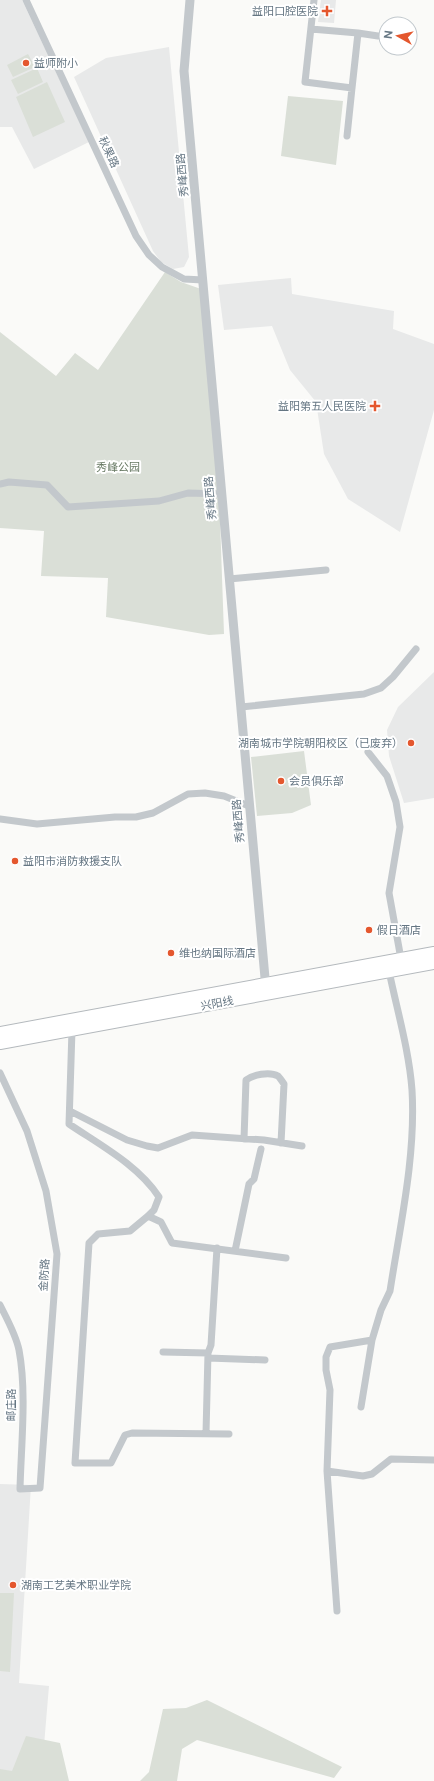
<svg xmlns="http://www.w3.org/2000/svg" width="434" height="1781" font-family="'Public Sans','Noto Sans SC',sans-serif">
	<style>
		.built { fill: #e8e9e9 }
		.green { fill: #dadfd7 }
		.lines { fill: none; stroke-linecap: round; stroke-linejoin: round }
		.trunk-casing { stroke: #b4b9bd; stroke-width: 14 }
		.minor { stroke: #c3c8cc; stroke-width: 7 }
		.tertiary { stroke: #c3c8cc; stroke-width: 9 }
		.trunk { stroke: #fff; stroke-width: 12 }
		.poi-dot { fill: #e4572e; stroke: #fff; stroke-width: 1.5 }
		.labels { text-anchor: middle; stroke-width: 4; stroke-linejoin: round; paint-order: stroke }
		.poi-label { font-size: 11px; fill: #657683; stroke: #fff; text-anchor: start }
		.street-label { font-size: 11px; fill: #657683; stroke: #fff }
		.park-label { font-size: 11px; fill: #687a64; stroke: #fff }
	</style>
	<rect width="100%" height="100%" fill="#fafaf8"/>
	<path class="built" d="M0,0H22L89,142L34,169L12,127H0Z
		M321,0H336L334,23L318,22Z
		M169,47L189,257L184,267L173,269L161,262L153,251L74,77L106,58Z
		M291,278L292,294L394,311L393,329L434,344V410L400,532L348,499L324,454L316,402L290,370L272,326L224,330L218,285Z
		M434,672V798L404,803L389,756L387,730L398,707Z
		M0,1484L31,1485L19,1683L49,1686L41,1781H0Z"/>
	<path class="green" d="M28,54L35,67L13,77L7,65Z
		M37,68L43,82L18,94L11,80Z
		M47,82L65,122L33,137L16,97Z
		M288,96L343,101L336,165L281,156Z
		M165,272L181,282L201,289L219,491L224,634L209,635L106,617L108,578L41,576L44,531L0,528V332L56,376L75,353L98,370Z
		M304,751L311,805L292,813L257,816L251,757Z
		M0,1593H14L10,1672L0,1671Z
		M207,1700L342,1767L334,1778L197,1740L182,1749L177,1781H140L149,1772L163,1709L186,1708Z
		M26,1736L60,1743L69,1781H0V1769L12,1771Z"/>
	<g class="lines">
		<g class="trunk-casing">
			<path id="trunk" d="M0,1033L434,953
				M0,1043L434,963"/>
		</g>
		<path class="minor" d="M26,0L136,236L149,255L162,267L184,279L203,280
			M311,29L358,33L352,88L305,82L314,0
			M358,33L378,36
			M347,136L352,88
			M0,484L9,482L47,485L68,507L159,501L188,493L222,494
			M229,579L326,570
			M241,707L364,694L381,688L393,677L416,649
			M368,752L387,776L396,802L400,827L389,893L401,959
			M0,819L37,824L115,817H136L153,813L188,794L205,793L224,796L249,806
			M72,1030L69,1124C100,1145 138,1165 159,1197L154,1210L148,1216L130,1231L98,1234L89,1243L75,1463H111L125,1435L132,1433L229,1434
			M0,1073L27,1131L46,1191L57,1254L40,1488L20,1489C21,1446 27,1392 19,1350C16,1335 7,1319 0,1305
			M70,1111L127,1140L147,1146L158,1148L192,1135L264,1140L302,1146
			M244,1139L246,1080C253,1075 269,1071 278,1076C280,1078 282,1081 284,1084L281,1143
			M148,1216L161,1222L172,1243L286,1258
			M235,1251L249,1184L254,1179L261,1149
			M163,1352L208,1353
			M208,1358L265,1360
			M361,1407L372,1340
			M206,1433L208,1353L211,1345L217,1248
			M327,1471L363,1476L372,1474L391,1459L434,1460
			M337,1611L327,1471L330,1390L326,1370V1357L330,1347L372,1340L381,1310L390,1291C400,1226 416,1156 412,1090C409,1050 397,1010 389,971"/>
		<path class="tertiary" d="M190,0L184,71L266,989"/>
		<use href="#trunk" class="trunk"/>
	</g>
	<g class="poi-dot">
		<path d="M325 5h4v4h4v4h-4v4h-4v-4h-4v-4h4z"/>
		<circle cx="26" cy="63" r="4"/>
		<path d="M373 400h4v4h4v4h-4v4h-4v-4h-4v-4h4z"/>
		<circle cx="411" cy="743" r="4"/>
		<circle cx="281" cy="781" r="4"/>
		<circle cx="15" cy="861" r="4"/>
		<circle cx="369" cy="930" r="4"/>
		<circle cx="171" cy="953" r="4"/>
		<circle cx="13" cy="1585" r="4"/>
	</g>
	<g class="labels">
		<g class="poi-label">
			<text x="318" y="15" text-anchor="end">益阳口腔医院</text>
			<text x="34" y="67">益师附小</text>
			<text x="366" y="410" text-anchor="end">益阳第五人民医院</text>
			<text x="403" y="747" text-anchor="end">湖南城市学院朝阳校区（已废弃）</text>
			<text x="289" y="785">会员俱乐部</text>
			<text x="23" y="865">益阳市消防救援支队</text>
			<text x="377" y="934">假日酒店</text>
			<text x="179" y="957">维也纳国际酒店</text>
			<text x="21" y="1589">湖南工艺美术职业学院</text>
		</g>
		<g class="street-label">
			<text transform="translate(109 152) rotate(65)" y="4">秋果路</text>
			<text transform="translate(182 175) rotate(-95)" y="4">秀峰西路</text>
			<text transform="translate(210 498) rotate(-95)" y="4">秀峰西路</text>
			<text transform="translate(238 821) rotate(-95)" y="4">秀峰西路</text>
			<text transform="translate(217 1003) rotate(-11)" y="4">兴阳线</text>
			<text transform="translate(44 1275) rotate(-86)" y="4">金防路</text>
			<text transform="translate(11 1405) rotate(-90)" y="4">邮庄路</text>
		</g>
		<g class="park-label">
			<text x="118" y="471">秀峰公园</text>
		</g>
	</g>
	<g transform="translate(398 36) rotate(278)"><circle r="19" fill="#ffffff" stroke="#c1c8cd"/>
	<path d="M0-3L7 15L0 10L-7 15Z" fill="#e4572e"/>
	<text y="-6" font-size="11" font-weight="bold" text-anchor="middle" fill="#657683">N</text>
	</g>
</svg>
